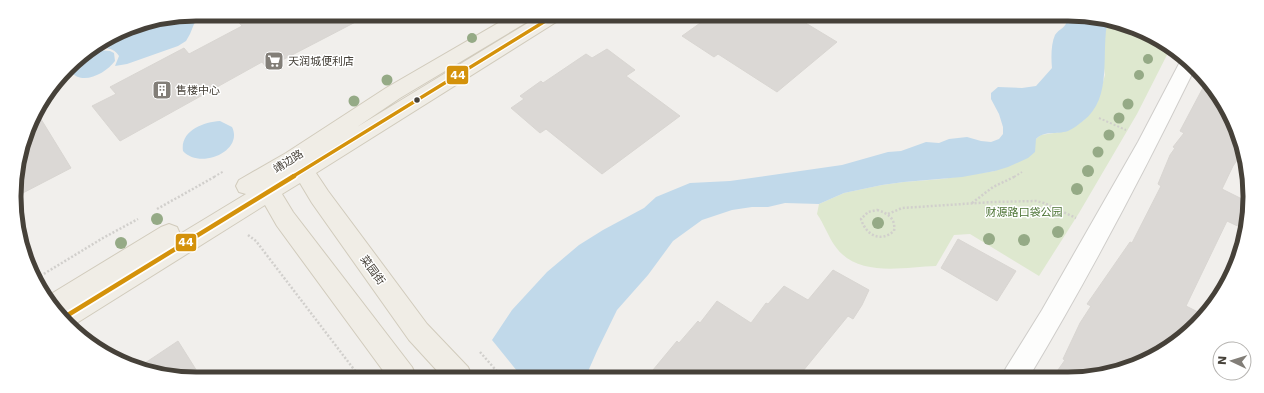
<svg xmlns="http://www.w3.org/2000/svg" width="1264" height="393" font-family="'DejaVu Sans','Noto Sans SC',sans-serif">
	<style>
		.green { fill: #dee8cf }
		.water { fill: #c1d9ea }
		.building { fill: #dbd8d5; stroke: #d9d6d2 }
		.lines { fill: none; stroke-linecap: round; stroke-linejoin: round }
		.minor-casing { stroke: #cfcdca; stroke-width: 2 }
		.major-casing { stroke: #d1cbbc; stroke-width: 2 }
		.path-far1 { stroke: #d1cfcc; stroke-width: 2; stroke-dasharray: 2 2; stroke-linecap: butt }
		.path { stroke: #d1cfcc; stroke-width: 2.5; stroke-dasharray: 2 2; stroke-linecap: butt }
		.minor { fill: #fdfdfc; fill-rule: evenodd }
		.major { fill: #f0ede6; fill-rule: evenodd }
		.bus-1-far1-casing { stroke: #fff; stroke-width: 6 }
		.bus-1-casing { stroke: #fff; stroke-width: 8 }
		.bus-1-far1 { stroke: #d4920b; stroke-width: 3.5 }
		.bus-1 { stroke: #d4920b; stroke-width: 4.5 }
		.tree { fill: #95aa86 }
		.bus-dot { fill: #464139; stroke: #fff; stroke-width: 1.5 }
		.labels { text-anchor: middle; stroke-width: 3; stroke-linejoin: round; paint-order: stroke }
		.poi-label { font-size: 11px; fill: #464139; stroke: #fff; text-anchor: start }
		.street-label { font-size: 11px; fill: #464139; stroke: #fff }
		.park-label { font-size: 11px; fill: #4a7232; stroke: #fff }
		.rim { fill: none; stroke: #464139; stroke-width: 5 }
		.line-badge { stroke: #fff; stroke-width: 1.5 }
		.badge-label { font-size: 11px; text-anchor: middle; font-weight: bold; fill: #fff }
	</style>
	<rect width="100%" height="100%" fill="#f1efec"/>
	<path class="green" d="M1108,19L1171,47L1137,114L1079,213L1039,276L970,234L954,235L936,266C903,267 857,278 835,246C828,236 824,224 817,214L819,204L844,193L882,185L904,182L942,179L995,171L1041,135L1067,131L1084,120L1097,103L1105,75L1103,61L1105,34Z"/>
	<path class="water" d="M198,14L190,34L186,41L178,46L127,64L115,66L119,56C113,46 101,47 91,50L127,28Z
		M1067,17L1103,18L1108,19C1100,52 1114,98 1083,121C1079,124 1073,129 1068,131C1056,135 1045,130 1036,139L1035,152L1028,158L1008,167L995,171L962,177L904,182L882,185L844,193L819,204L785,203L768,207H752L732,210L702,220L673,241L648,275L617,310L597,351L586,376H521L492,340L512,310L547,272L579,245L603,230L644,208L656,197L690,183L730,181L842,165L888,152L901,151L926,142L939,143L949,139L967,137L981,141L991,142L999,139L1003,134V127L999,114L991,99V93L998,87L1022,88L1036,86L1052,68C1051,58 1051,44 1055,35C1059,28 1068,28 1067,17Z
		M97,50L110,51L114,53L115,61C106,73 83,86 71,72C71,58 86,53 97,50Z
		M220,121L232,127C244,151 200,170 183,151C180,131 203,122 220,121Z"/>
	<path class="building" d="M231,14L369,15L267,68L262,62L120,141L92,106L116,94L110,87L184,48L189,54L242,26Z
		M710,16H794L837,42L777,92L718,54L714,57L682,36Z
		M607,49L635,70L626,76L680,116L602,174L546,129L540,133L511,108L524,99L520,96L541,81L543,83L586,54L592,58Z
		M1206,82L1219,95L1243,152L1233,166L1222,189L1246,201V230L1227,221L1186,306L1204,315L1196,326L1148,360L1092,377H1053L1065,360L1063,359L1080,323L1091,306L1087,304L1130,242L1132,243L1161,186L1158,184L1170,155L1175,148L1173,147L1184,133L1180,131Z
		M36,111L71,168L17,196L16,173L33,116Z
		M958,239L1016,271L997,301L941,268Z
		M833,270L869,290L862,305L853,319L848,316L798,377L648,376L677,341L679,343L698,321L700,323L717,301L751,323L766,303L768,304L784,286L808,300Z
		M178,341L200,376L161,375L139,367Z"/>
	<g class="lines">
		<g class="minor-casing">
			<path id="minor" d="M1182,58L1194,70C1143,174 1089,277 1029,377H1002L1006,368L1042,310L1138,142Z"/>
		</g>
		<g class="major-casing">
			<path id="major" d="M512,15H535L532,19L400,98L357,127L541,15H564L561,19L316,173L328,191L427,324L468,367L472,376H442L409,340L312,203L300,183L282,194L293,212L412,367L416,376H387L277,226L265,205L72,326L52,307L46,297L161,227L169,224L177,227L180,234L246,194L239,192L236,186L239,180L286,153L386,88Z"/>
		</g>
		<path class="path-far1" d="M1113,28L1171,48
			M1099,118L1126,130
			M214,177L224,171
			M1014,177L1022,172"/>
		<path class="path" d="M972,203L993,187L1016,176
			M157,209L216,176
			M877,210C888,213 896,219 894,231C880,243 866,235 861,219L868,212Z
			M888,214L902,208L993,202L1036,201L1044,203L1076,218
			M248,235L256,241L359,376
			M37,278L103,238L138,219
			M480,352L501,376"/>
		<use href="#minor" class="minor"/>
		<use href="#major" class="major"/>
		<g class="bus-1-far1-casing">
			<path id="bus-1-far1" d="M292,177L555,15"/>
		</g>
		<g class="bus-1-casing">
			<path id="bus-1" d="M63,318L294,176"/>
		</g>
		<use href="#bus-1-far1" class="bus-1-far1"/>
		<use href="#bus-1" class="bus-1"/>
	</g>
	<g class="tree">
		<circle cx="472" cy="38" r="5"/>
		<circle cx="1148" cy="59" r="5"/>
		<circle cx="1139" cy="75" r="5"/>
		<circle cx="387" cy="80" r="5.5"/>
		<circle cx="354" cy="101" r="5.5"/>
		<circle cx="1128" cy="104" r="5.5"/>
		<circle cx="1119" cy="118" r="5.5"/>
		<circle cx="1109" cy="135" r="5.5"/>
		<circle cx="1098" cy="152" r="5.5"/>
		<circle cx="1088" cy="171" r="6"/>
		<circle cx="1077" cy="189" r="6"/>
		<circle cx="157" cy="219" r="6"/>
		<circle cx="878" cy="223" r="6"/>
		<circle cx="1058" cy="232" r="6"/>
		<circle cx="989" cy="239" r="6"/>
		<circle cx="1024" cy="240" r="6"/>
		<circle cx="121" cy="243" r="6"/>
	</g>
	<defs>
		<g id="supermarket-square" transform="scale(1)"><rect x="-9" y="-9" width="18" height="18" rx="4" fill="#827e78" stroke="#fff"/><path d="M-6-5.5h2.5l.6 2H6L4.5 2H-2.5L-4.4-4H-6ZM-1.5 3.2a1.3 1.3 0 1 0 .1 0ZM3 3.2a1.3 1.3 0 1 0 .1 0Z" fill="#fff"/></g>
		<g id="building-square" transform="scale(1)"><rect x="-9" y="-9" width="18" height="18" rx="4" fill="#827e78" stroke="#fff"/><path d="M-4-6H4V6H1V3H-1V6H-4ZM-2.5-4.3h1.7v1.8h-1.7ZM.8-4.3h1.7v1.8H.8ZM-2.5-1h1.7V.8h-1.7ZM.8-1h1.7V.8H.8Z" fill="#fff"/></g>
	</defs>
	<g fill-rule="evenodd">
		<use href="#supermarket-square" x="274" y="61"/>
		<use href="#building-square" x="162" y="90"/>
	</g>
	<circle class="bus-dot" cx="417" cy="100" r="3.5"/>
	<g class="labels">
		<g class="poi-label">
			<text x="288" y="65">天润城便利店</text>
			<text x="176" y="94">售楼中心</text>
		</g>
		<g class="street-label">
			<text transform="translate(288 161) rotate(-32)" y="4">靖边路</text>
			<text transform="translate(373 270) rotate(54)" y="4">菜园街</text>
		</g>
		<g class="park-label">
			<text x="1024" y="216">财源路口袋公园</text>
		</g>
	</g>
	<path d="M0 0H1264V393H0ZM196 21H1068A175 175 0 0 1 1243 196V197A175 175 0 0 1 1068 372H196A175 175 0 0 1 21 197V196A175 175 0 0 1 196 21Z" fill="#fff" fill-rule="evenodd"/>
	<path class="rim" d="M196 21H1068A175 175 0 0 1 1243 196V197A175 175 0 0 1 1068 372H196A175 175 0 0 1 21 197V196A175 175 0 0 1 196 21Z"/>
	<g class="line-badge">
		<rect x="446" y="65" width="23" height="20" rx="4" fill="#d4920b"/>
		<rect x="175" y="233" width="22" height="19" rx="4" fill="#d4920b"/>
	</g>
	<g class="badge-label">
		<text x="458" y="79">44</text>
		<text x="186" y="246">44</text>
	</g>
	<g transform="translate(1232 361) rotate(274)"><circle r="19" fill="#ffffff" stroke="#b5b3b0"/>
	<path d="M0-3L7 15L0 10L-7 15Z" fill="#827e78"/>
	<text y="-6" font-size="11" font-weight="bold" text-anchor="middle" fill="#464139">N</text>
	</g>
</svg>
